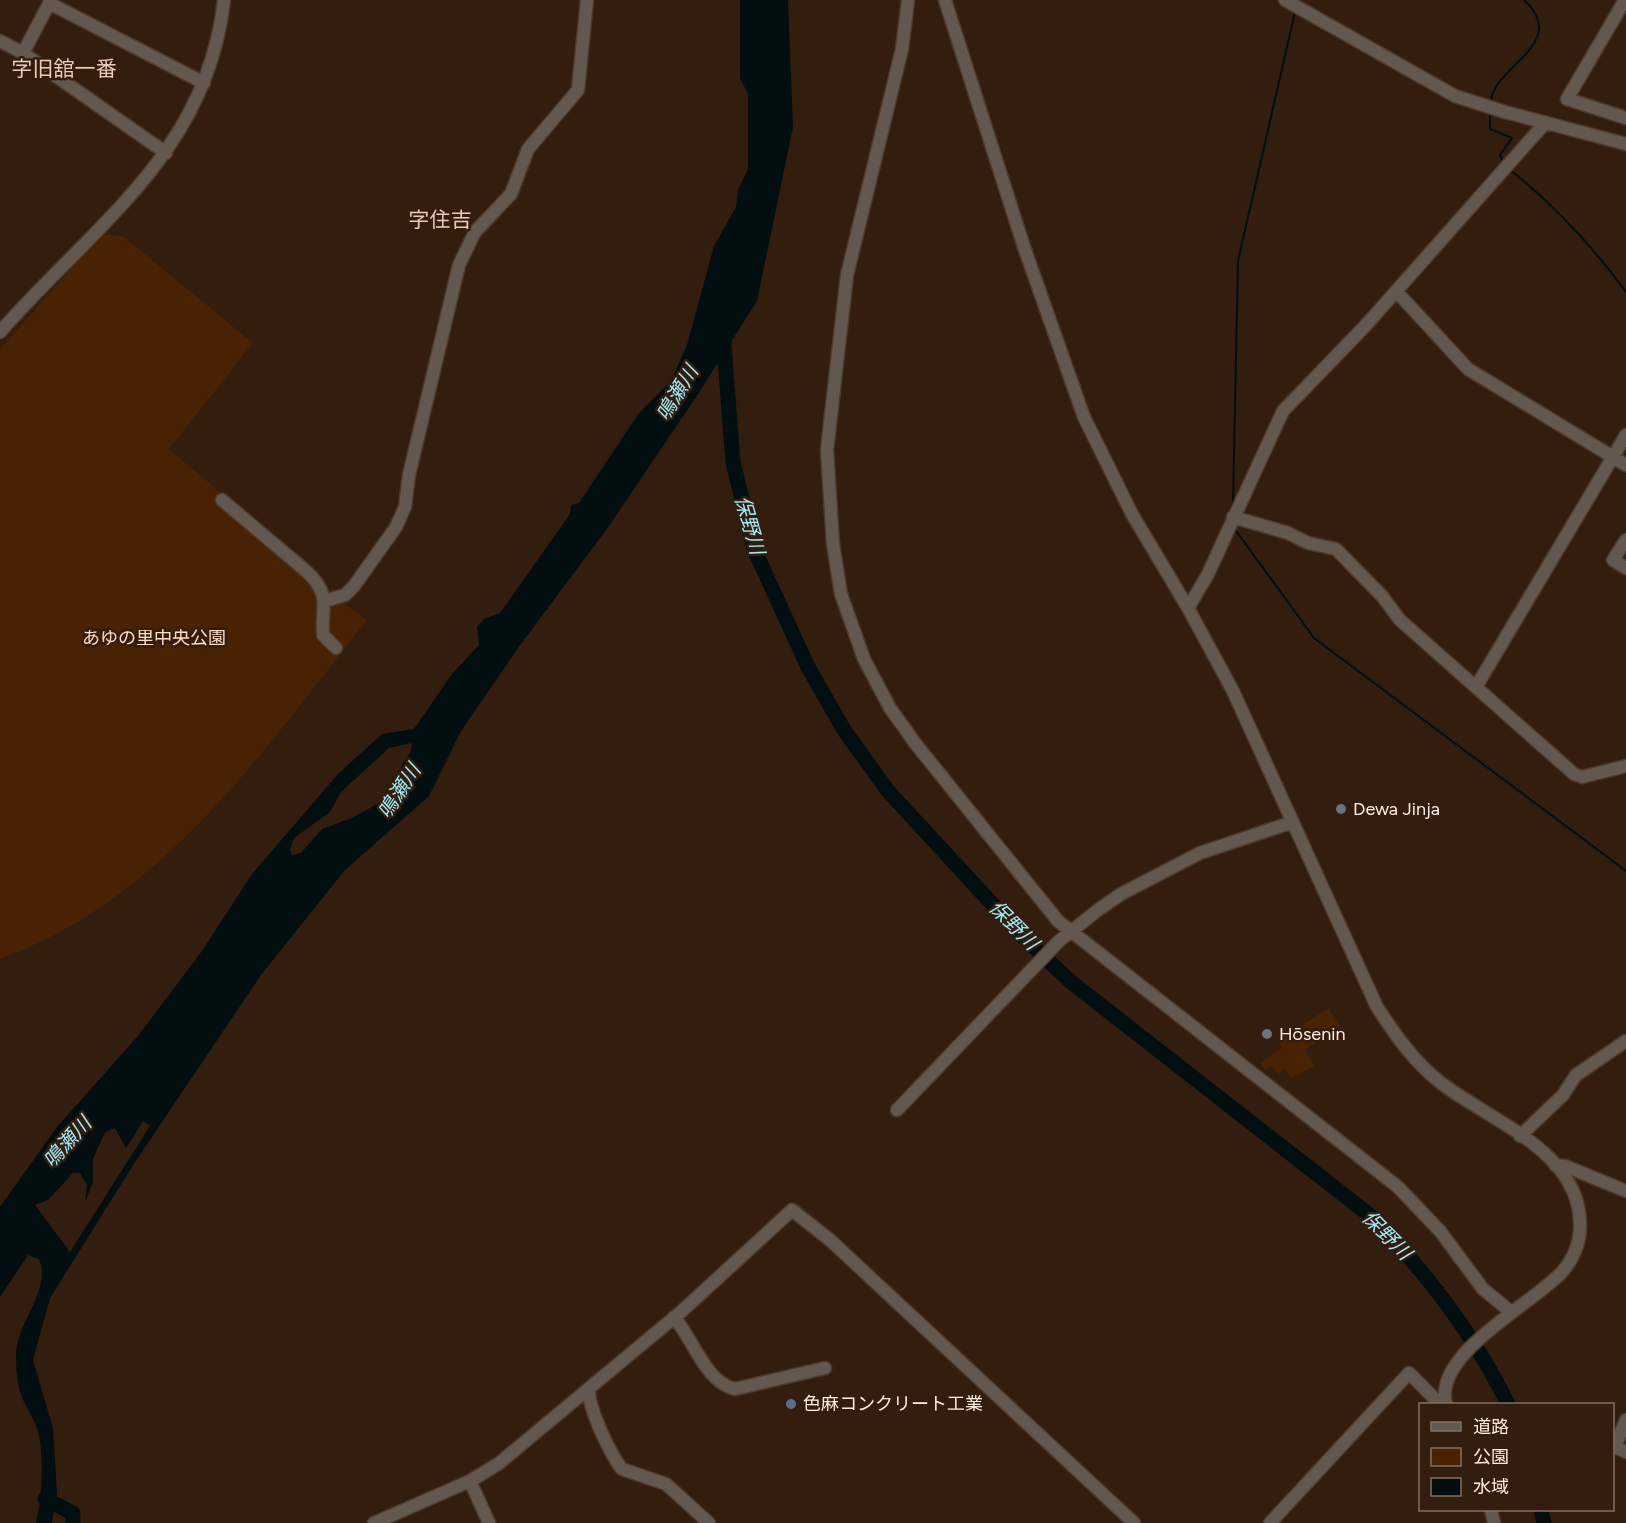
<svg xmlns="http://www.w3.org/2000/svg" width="1626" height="1523" font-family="Figtree,'Noto Sans JP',sans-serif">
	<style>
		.green { fill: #482202 }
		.water { fill: #030e11; fill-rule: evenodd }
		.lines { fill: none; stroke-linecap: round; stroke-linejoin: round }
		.stream { stroke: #030e11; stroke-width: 2 }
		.river { stroke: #030e11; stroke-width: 15 }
		.minor-casing { stroke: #4e3a2c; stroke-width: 15 }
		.minor { stroke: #635850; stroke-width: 12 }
		.worship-dot { fill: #6b7280; stroke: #321d0e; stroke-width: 2 }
		.service-dot { fill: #5c6f8a; stroke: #321d0e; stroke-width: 2 }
		.labels { text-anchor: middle; stroke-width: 5; stroke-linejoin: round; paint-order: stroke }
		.park-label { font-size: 18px; fill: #ffdcc5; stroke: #321d0e }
		.poi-label { font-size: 18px; fill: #fcede4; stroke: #321d0e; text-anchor: start }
		.water-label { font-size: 20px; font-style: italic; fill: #a1eaf9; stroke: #321d0e }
		.quarter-label { font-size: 21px; fill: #e9cbb8; stroke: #321d0e }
	</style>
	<rect width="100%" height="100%" fill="#321d0e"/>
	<path class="green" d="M102,234L123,236L253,343L169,449L321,577L334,596L367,620C265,749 162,901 0,959V349Z
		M1328,1008L1341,1026L1305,1050L1315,1066L1291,1078L1285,1069L1278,1073L1271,1066L1265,1070L1260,1063L1282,1047L1278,1041Z"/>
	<path class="water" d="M740,0H788L793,127L757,301L698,394L609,526L518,648L461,731L429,796L345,870L261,975L135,1162L50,1298L33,1360L53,1428L57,1492L52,1523H36C42,1500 44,1454 38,1431C34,1419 26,1408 22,1397C17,1386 16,1368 16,1356C16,1323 52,1290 39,1259L28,1255L0,1297V1207L57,1127L138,1036L202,951L252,874L338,774L382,734L414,729L452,674L479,645L477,627L484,619L500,613L570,514L571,505L579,503L639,413L671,381L687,345L714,246L736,207L738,190L748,169V94L740,78ZM412,743L411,751L379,803L352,818L322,829L301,853L292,855L290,849L294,838L330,812L341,792L389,748ZM143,1121L150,1126L70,1252L35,1205L48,1200L73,1173H80L87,1185L85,1202L93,1182V1159L105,1132L115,1128L126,1148Z"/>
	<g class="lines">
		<path class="stream" d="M1491,101C1494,66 1571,43 1524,0
			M1490,113V129L1512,138L1500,155L1503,162
			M1509,169C1552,203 1593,247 1626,292
			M1229,514L1233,503L1238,261L1295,12
			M1234,528L1314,638L1626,871"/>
		<path class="river" d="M723,333L733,462L754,549L808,667L844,730L888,791L1019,933L1071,982L1372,1217C1426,1272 1474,1335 1508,1404
			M45,1499L73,1513V1523
			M1541,1510L1544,1523"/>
		<g class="minor-casing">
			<path id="minor" d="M908,0L902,49L847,275L827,450L833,544L841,594L864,659L890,708L915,743L1058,921L1398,1187L1440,1231L1483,1289L1511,1312
				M945,0L1024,247L1084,417L1132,514L1188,608L1233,691L1377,1007C1396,1036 1414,1062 1441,1083C1492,1122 1582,1152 1580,1227C1580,1243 1573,1260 1562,1272C1533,1304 1433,1353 1446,1404
				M1285,0L1455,96L1505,112L1626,144
				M1625,0L1567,99L1626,118
				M49,3L204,83
				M0,41L23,53L166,153
				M23,53L51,0
				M1396,291L1468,369L1626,465
				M0,332C94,225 207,153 224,0
				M222,500L306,571C332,595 321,606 323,635L336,648
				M1233,517L1288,533L1308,543L1336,549L1382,596L1400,620L1574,774L1582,777L1626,766
				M1626,540L1613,560L1626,568
				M325,601L345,595L354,586L396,527L405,507L409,475L459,265L475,232L511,194L528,149L578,90L587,0
				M1188,608L1208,574L1283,411L1367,324L1545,123
				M1476,687L1626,435
				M897,1110L1059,941L1098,910L1121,894L1200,853L1293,822
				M1520,1136L1563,1095L1576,1075L1626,1041
				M1555,1165L1565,1166L1626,1191
				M674,1317C693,1339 705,1382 735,1389L825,1368
				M589,1391C589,1409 610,1454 622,1469L666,1484L709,1523
				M1626,1420L1615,1447L1626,1452
				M470,1481L489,1523
				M1491,1510L1494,1523
				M374,1523L470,1481L498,1464L682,1311L792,1210L830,1240L1134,1523
				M1270,1523L1409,1373L1436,1400L1445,1404"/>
		</g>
		<use href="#minor" class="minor"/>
	</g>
	<g class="worship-dot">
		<circle cx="1341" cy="809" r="6"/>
		<circle cx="1267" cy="1034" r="6"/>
	</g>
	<circle class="service-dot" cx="791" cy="1404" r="6"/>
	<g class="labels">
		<g class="park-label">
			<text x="154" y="644">あゆの里中央公園</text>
		</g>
		<g class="poi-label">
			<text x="1353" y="815">Dewa Jinja</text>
			<text x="1279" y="1040">Hōsenin</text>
			<text x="803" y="1410">色麻コンクリート工業</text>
		</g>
		<g class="water-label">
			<text transform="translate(677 393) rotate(-59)" y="7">鳴瀬川</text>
			<text transform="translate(750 525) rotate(74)" y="7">保野川</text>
			<text transform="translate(399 791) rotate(-57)" y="7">鳴瀬川</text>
			<text transform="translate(1014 925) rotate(45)" y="7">保野川</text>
			<text transform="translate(67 1142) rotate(-48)" y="7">鳴瀬川</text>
			<text transform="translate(1387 1235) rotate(45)" y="7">保野川</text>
		</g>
		<g class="quarter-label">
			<text x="64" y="76">字旧舘一番</text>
			<text x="440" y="227">字住吉</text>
		</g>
	</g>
	<rect x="1419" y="1403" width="195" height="108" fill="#321d0e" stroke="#837064" stroke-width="1.5"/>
	<rect x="1431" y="1422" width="30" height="9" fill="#635850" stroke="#837064" stroke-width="1.5"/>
	<text x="1473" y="1433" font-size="18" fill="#fcede4">道路</text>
	<rect x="1431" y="1448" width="30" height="18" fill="#482202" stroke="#837064" stroke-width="1.5"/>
	<text x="1473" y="1463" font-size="18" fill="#fcede4">公園</text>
	<rect x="1431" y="1478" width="30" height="18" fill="#030e11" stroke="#837064" stroke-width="1.5"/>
	<text x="1473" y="1493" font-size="18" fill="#fcede4">水域</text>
</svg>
